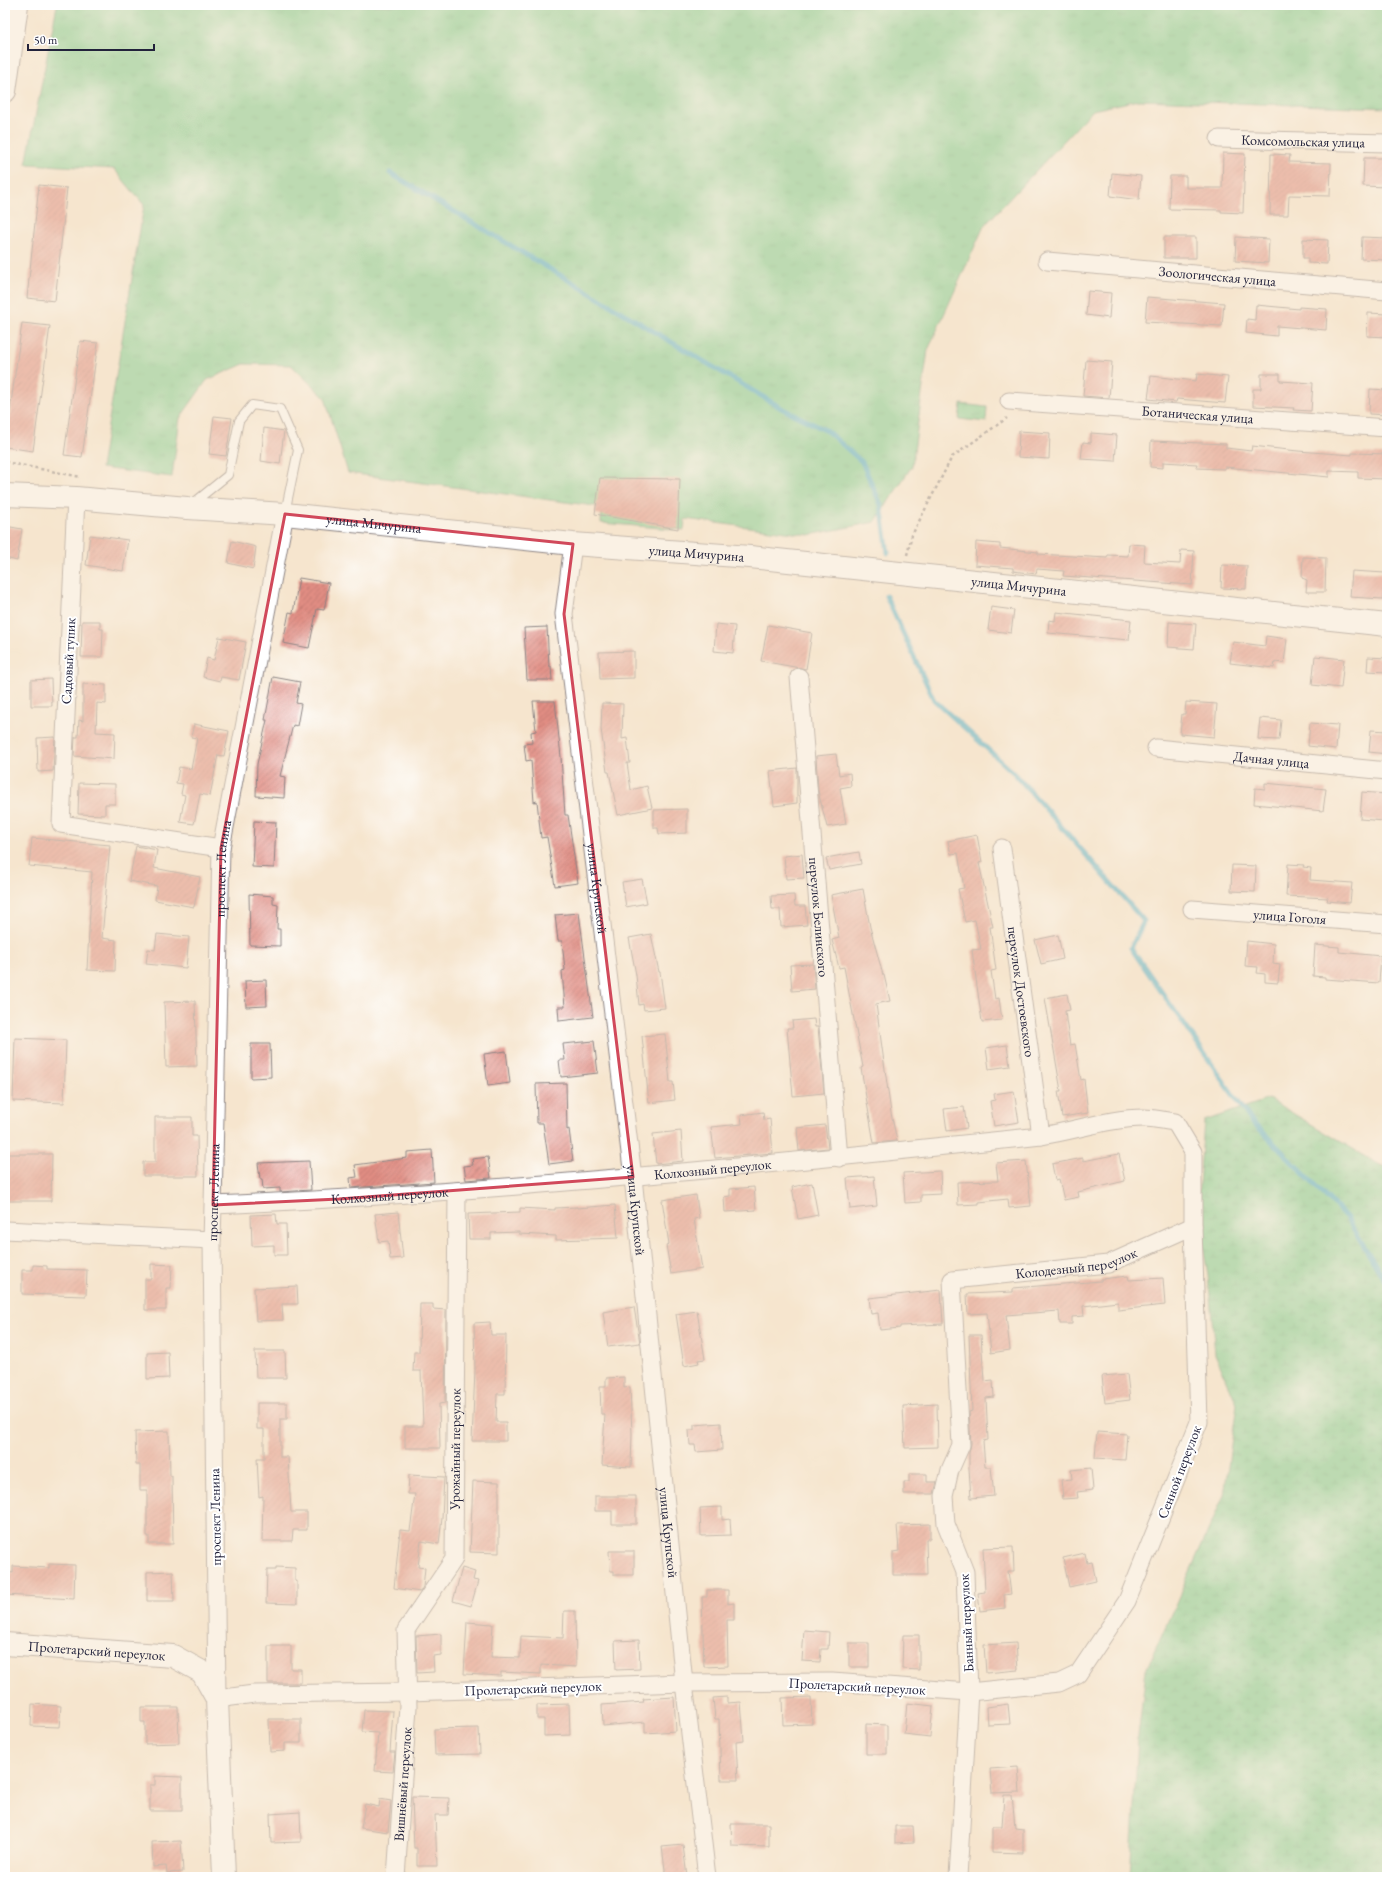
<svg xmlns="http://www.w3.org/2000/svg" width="1392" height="1882" font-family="'EB Garamond',serif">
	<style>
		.grass { fill: url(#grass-tufts); stroke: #4d7866 }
		.wetland { fill: url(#wetland-marsh); stroke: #4d7866 }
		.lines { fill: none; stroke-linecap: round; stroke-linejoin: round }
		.stream { stroke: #4aadc9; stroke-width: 5 }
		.building { fill: url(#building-hatch) }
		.lane-casing { stroke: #8c8484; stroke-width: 10 }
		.street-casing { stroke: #8c8484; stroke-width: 19 }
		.secondary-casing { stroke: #8c8484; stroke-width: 24 }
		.path { stroke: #8c8484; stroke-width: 2.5; stroke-dasharray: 3 3; stroke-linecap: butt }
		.lane { stroke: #fff; stroke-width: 8 }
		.street { stroke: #fff; stroke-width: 17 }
		.secondary { stroke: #fff; stroke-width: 22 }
		.marked { fill: none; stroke: #d1495b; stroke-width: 3; stroke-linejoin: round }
		.labels { text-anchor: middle; stroke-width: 4; stroke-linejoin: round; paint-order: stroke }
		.street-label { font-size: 14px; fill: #22223b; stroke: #fff }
	</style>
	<defs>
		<pattern id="grass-tufts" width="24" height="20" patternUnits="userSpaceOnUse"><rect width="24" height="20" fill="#78cd90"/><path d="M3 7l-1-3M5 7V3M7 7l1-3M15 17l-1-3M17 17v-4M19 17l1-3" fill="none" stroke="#68b07d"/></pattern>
		<pattern id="wetland-marsh" width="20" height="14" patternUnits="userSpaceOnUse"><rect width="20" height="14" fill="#78cd90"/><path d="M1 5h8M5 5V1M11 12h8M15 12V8" fill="none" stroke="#68b07d"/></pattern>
		<pattern id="building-hatch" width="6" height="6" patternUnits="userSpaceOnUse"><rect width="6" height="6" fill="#e18d83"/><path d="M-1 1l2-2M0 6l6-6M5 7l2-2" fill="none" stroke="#b6736c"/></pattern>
	</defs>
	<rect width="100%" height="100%" fill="#fff"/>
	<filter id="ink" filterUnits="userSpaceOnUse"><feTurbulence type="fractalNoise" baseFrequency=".025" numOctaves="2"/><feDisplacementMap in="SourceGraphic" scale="8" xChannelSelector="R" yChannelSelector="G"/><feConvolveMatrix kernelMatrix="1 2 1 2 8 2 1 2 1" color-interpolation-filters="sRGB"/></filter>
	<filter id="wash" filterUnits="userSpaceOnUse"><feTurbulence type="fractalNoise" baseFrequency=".012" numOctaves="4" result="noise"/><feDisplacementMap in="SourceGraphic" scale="16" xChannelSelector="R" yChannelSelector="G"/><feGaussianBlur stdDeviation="0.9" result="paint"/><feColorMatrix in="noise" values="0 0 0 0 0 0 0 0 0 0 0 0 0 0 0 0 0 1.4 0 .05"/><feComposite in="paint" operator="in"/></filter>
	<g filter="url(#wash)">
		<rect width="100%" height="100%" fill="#f6e5ce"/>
		<path class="grass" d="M57,5H1387V108L1138,100L1093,110L984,226L928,350L912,466L875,522L809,535L685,519L684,530L601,523L602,507L348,473L325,398L291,365L244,364L207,380L180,418L172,477L101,468L144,205L114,169L26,164Z
			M961,404L987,407L986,422L959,419Z"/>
		<path class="wetland" d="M1269,1099L1380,1165L1387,1167V1877H1130L1138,1736L1146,1670L1224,1495L1237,1404L1215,1354L1208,1275L1197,1210L1204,1121Z"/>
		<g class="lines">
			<path class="stream" d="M390,173L783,409L827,431L862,462L881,505L888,553
				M886,596L934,700L1015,774L1144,921L1131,948L1250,1119L1347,1218L1387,1284"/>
		</g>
		<g id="blocks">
			<path class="building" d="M1223,153L1245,154L1243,213L1221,212V210L1169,209L1170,176H1186V188H1222Z
				M1271,154L1290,155L1289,162L1331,163L1330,196L1289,195L1288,215H1270Z
				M1364,158H1387V187L1363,186Z
				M1112,173L1141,176L1139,200L1110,196Z
				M39,185L67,188L55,301L27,298Z
				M1164,237H1196V258H1164Z
				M1236,237L1269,239L1268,263L1235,261Z
				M1362,237L1387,238L1386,260L1361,259Z
				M1303,239L1328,240L1327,264L1308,263V258H1303Z
				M1088,291L1111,293L1109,318L1086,315Z
				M1147,297L1224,303L1222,326L1145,322Z
				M1256,305L1299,309V307L1327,309L1326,330L1277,326V336L1246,333L1247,319L1255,320Z
				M1368,313L1387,314V337L1367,336Z
				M22,323L50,326L33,451L5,447Z
				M80,341L98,343L82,457L64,455Z
				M1086,360L1112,362L1109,398L1083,396Z
				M1197,374L1228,377L1225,403L1177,399L1176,402L1148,399L1151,376L1196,381Z
				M1261,374H1280V381L1313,383L1311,411L1293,410L1294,408L1253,406V389H1261Z
				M1370,389L1387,390V415L1369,414Z
				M214,416L232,418L226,456L209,454Z
				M264,428L284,431L280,464L261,461Z
				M1019,431L1050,433L1049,459L1018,457Z
				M1091,433L1117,435L1115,461L1081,459L1083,442L1091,443Z
				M1151,441L1226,444V448L1251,451L1252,446L1298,451L1352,455V453L1387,454L1386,479L1358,478V472L1329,471V477L1225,467V469L1196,468L1197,464L1163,462V468L1150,467Z
				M600,478L680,479L678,529L595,514Z
				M5,526L22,529L17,561L5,558Z
				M90,535L128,540L123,571L86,565Z
				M232,541L256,547L253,569L228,563Z
				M976,542L1000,544V548L1038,552V554L1107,558L1108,555L1128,556L1129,544L1145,545L1144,562L1180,564L1181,550L1194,551L1192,585L1063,576L1064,571L1037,569L1036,574L1013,571V568L975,565Z
				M1303,557L1326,558L1325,592H1306L1307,580L1302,578Z
				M1222,565L1247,566L1246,589L1221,588Z
				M1352,571L1385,573L1383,599L1350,597Z
				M299,578L329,583L324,610L317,609L309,648L283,643L289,612L293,613Z
				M991,607L1014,610L1011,633L988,630Z
				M1056,612L1131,620L1129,640L1048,633L1049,620L1055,621Z
				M82,621H100V629H103L102,657H81Z
				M1169,622L1196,624L1194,649L1168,647Z
				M716,624L735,626L733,653L714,651Z
				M768,625L812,633L806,669L761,661Z
				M547,627L549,666H551L552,680H527L524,628Z
				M1266,636L1287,639L1284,663L1275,662L1274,668L1230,663L1233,642L1265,646Z
				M219,637L246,642L239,680L221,677L220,681L203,677L207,658L214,660Z
				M634,651V678L600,679L599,652Z
				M1315,656L1344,659L1341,688L1312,685Z
				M1368,657L1387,658V672L1367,671Z
				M273,677L300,682L296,703L301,704L297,726L293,725L280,776L285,777L284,798L256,796L257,764L267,720H265Z
				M51,679L52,706H31V680Z
				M83,684L106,685V704L97,703L96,732L115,733L114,759L74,756L75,737H78L79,720L83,721Z
				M533,701H555L561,757L565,815H568L578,883L555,886L547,837L541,838L537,801L534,802L531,760L526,761L524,744L532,743L531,732L536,731Z
				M1186,702L1217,704L1214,737L1180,734L1182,714H1185Z
				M602,703L623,704L622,739L627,738L630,763H627L631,790L647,786L652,808L618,815L609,772H607L601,729Z
				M1260,718L1281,720L1279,740L1258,739Z
				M1310,723L1338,725L1336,749L1308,746Z
				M194,724L229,731L224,756L218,755L210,796L200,794L194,824L180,822L185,795L181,794L183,784L176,783L179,767L191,769L197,738L191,737Z
				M1371,730L1387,731V754L1369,752Z
				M55,737L53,771L38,772L37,738Z
				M836,754L839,775L850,773L851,786L840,788L846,824L827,827L818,791L816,756Z
				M797,768V803L774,806L770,771Z
				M79,783L115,784V804H105V815L78,814Z
				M1265,783L1326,789L1323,811L1254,804L1255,788L1265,789Z
				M1362,792L1386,794L1384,821L1360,819Z
				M687,809V833L659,834L658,828H654V810Z
				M254,821L276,822L274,868L252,867Z
				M977,835L982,862L979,863L993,927H990L996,970L991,971L995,999L999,998L1002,1020L982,1022L972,950L981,949L975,920L965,922L958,889L964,888L958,853L951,854L948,841Z
				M32,838L110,845L102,938L116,940L115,971L87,970L92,872L29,866Z
				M136,846L157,850L154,868L200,877L194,907L155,900L157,886L129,881Z
				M859,852L861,864L829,870L826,858Z
				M802,854L804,878L786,879L784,856Z
				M1288,864L1304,865L1303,867L1311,868L1310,880L1352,883L1350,903L1327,901L1328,898L1286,896Z
				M1232,865L1256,866L1255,892L1231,891Z
				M642,879L647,903L626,907L622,882Z
				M863,889L870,927L883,975H884L890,1001L876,1004L891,1113L897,1141L874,1143L861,1068L863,1067L844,967L839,968L832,940L839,938L831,895Z
				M249,894L273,896V904L278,905L277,929H280V946L250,945Z
				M794,895L795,906H805L807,925L781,927L780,909H772L771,896Z
				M579,913L593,1017L559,1021L558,1007H565L562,971L565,970L562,941H558L555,915Z
				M157,934L189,937L186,968L146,964L148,949L155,950Z
				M651,934L659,972H660L665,1008L644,1010L643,1004L639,1005L636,975L629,938Z
				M1058,935L1063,959L1041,964L1035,940Z
				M1247,941L1274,944L1273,964L1280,965L1278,983L1265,982V974L1257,973L1258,967L1245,966Z
				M1315,945L1339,947V952L1381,956L1379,983L1325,979V977L1313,976Z
				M813,964L815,989L792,991L790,965Z
				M266,980L267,1006L246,1007L245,981Z
				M1067,994L1070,1010L1065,1011L1066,1020L1070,1045L1075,1044L1081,1080L1084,1079L1088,1113L1062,1117L1058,1091H1061L1045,998Z
				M195,1001L197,1066L166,1067L164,1002Z
				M814,1019L815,1027H818L824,1093L793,1096L787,1028H793L792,1021Z
				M665,1034L670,1082H673L675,1100L649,1103L642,1036Z
				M15,1038L66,1040L64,1103L13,1101Z
				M594,1041L598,1073L561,1077L559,1060H565L563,1044Z
				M251,1044H270L271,1077L251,1078Z
				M1007,1045L1010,1066L989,1069L986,1048Z
				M506,1051L510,1083L488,1086L484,1054Z
				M566,1083L567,1130L569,1129L573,1161L549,1164L543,1123H537L536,1084Z
				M1014,1091L1019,1122L994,1126L990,1101L995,1100L994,1094Z
				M964,1107L967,1128L947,1131L944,1109Z
				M763,1112L764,1120L770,1119L773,1153L715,1158L711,1127L742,1124L741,1115Z
				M155,1117H192V1136H197L198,1176H143V1162H155Z
				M825,1125L828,1148L799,1151L797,1128Z
				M681,1131L683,1161L656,1164L653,1134Z
				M432,1150L434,1182L351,1188L350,1178L357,1177L355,1165L407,1158V1152Z
				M5,1154H52L51,1201H5Z
				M1119,1154L1125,1181L1078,1192L1079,1197L1064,1200L1059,1179L1055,1180L1052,1164L1083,1158V1161Z
				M488,1157L491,1178L466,1180L464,1166L473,1165L472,1159Z
				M309,1161L311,1190L280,1192V1188L263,1189L262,1179H260L258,1163Z
				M1026,1161L1031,1206L1009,1208L1008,1199L979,1202V1204L958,1205L957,1182L998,1181L996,1163Z
				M940,1171L941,1194L921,1195V1202L905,1203L903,1173Z
				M874,1176L877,1206L850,1209L847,1178Z
				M812,1183L818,1215L798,1219L792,1187Z
				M754,1187L756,1210L725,1212L724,1197L730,1196V1189Z
				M696,1195L699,1218L694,1219L702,1269L671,1274L666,1245L669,1244L662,1200Z
				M615,1205L618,1238L556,1240V1236L519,1234V1232L491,1233V1239H469L468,1214L520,1212V1208L555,1210V1208L577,1207V1208Z
				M398,1212L403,1258L390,1259L388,1241L379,1242L375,1214Z
				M276,1214L277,1224H286L287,1255H274V1245L252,1246L251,1215Z
				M151,1264L172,1265L171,1288H166V1310H145V1279H151Z
				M33,1265L47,1266V1269L87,1270L86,1296L22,1294V1270H33Z
				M1128,1276L1129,1280L1163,1278L1165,1305L1118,1310V1302L1083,1306L1084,1316L1072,1317V1324H1060L1059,1311L1006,1315L1010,1350L991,1353L987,1313L968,1314L967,1294L1013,1292V1288L1101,1281V1279Z
				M297,1286L298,1304H282L283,1320L256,1321L254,1288Z
				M941,1290L943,1324L900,1326V1328L880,1330L878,1313L871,1314L869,1298Z
				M420,1304H433V1309L446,1310L445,1403L439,1404L440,1448H405V1426H423L421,1371H413L414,1352H419Z
				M634,1307L640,1343L608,1347L603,1312Z
				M697,1311L705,1359L698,1360L699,1363L684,1366L676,1314Z
				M490,1322L491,1335H506L505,1394H497L496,1422H506V1441H472L475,1370L474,1323Z
				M969,1335H981L984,1381L993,1380L994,1397L986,1398L988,1440L983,1441L985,1467H991L994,1496L971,1498L969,1469V1453L971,1444L969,1412L972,1411Z
				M255,1351H285L286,1378H256Z
				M168,1352L169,1378L147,1379V1353Z
				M1127,1374L1130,1400L1105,1403L1102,1376Z
				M624,1377V1388L630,1387L632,1434L631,1467L602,1465L605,1414H601L600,1386H606V1378Z
				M257,1403H287V1419H280V1457H288L291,1512H307V1530H293L292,1541H262L263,1496L259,1497L257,1458H264V1429H257Z
				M937,1404L938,1447L905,1448L903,1406Z
				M721,1423L722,1450L696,1452L695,1445H690L689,1430H694V1425Z
				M169,1431L170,1476H172L173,1544H149V1536H147V1490H140V1465H136L135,1432Z
				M1097,1432L1127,1434L1125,1460L1095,1458Z
				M1091,1468L1093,1490L1077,1492L1078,1498L1063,1499L1061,1480L1072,1479L1071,1470Z
				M909,1474H927V1482H937L934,1494H904V1482H909Z
				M409,1475L444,1477L442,1518L439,1544L421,1541L418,1567L425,1568L423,1587L420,1592L394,1588L400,1530L410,1531L415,1494H408Z
				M473,1481L499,1482V1553L470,1552Z
				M595,1496H636V1524H612V1511H595Z
				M722,1507V1520L730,1519L731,1535L701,1536L700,1508Z
				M930,1524V1539H926L927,1575H893V1552L899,1551L897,1525Z
				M1013,1547L1014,1571H1008L1011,1594L1004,1595L1005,1608L980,1611L978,1593L985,1592L983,1548Z
				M609,1551H634V1575H614V1571H610Z
				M1085,1553L1087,1563L1092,1562L1096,1581L1069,1587L1063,1558Z
				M49,1564L75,1565L74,1599L5,1595V1572L13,1573V1566L49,1568Z
				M276,1567L295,1568V1581H297V1604L266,1603L267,1570H276Z
				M462,1568L475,1572L473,1580L478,1581L471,1606L453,1601Z
				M173,1571L174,1601H147V1572Z
				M707,1590H728V1604L734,1603V1620H727L728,1666L704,1667L702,1597H707Z
				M564,1611H575L576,1667L541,1665V1674L501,1672V1676L464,1674L467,1622L493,1624L491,1657L520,1658L521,1636L563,1638Z
				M804,1630L829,1632L828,1649H821L820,1662L802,1661Z
				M441,1634V1655L433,1656L434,1672L417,1673L416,1636Z
				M903,1635H919V1670L902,1669Z
				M639,1640L640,1669L616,1670L615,1641Z
				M849,1643H869V1667H849Z
				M1016,1643L1018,1670L986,1673L984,1645Z
				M268,1646H291V1669H301V1683H268Z
				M674,1697L676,1731L645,1733V1722L603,1726L602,1705L644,1702L643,1699Z
				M727,1697V1703L741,1702L744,1741L736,1742L738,1780H721L719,1719H715L713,1698Z
				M811,1697L812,1724L783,1725L782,1698Z
				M907,1703L933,1706L930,1737L904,1734Z
				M32,1704L61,1706L59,1727L31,1726Z
				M569,1704L570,1735L544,1736V1719H537V1705Z
				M1008,1704L1010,1724L988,1725L987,1707Z
				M141,1707H178L179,1743L145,1744V1722H141Z
				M364,1710L393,1711L390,1752H395L393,1772L375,1771L378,1733L362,1732Z
				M269,1719H301V1743H285V1751L270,1752Z
				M866,1724L887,1725V1754H866Z
				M479,1728L480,1754L435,1755L434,1729Z
				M1018,1767L1020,1792L992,1793L990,1769Z
				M155,1776L182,1777V1811H150V1785H155Z
				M1004,1795H1012L1015,1828L1023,1829V1853L992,1852V1827H1002Z
				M412,1797L449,1798L448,1815H435L437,1866H417V1848H414Z
				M380,1799L391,1801L388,1832L361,1828L365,1804L379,1807Z
				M300,1812L301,1842L271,1843L270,1814Z
				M731,1824H769V1847L732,1846Z
				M895,1826H913L914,1842L895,1843Z
				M181,1841L183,1872L167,1873L166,1866L153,1867L152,1842Z
				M683,1845L687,1877H666L662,1847Z"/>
		</g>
	</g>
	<g filter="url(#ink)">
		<use href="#blocks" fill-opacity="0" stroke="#8c8484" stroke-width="1"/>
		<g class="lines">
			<g class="lane-casing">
				<path id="lane" d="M191,505L228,475L239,421L252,405L280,409L298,450L285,513"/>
			</g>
			<g class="street-casing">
				<g id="street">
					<path id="s1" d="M1219,139L1387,143"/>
					<path id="s2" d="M1047,261L1387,291"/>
					<path id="s3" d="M1009,401L1387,428"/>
					<path d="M76,498L61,824L221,848"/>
					<path id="s4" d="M573,544L564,614L633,1177L684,1683L707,1877"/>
					<path id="s5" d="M799,677L839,1158"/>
					<path id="s6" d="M1156,748L1387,771"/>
					<path id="s7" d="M1002,848L1041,1136"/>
					<path id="s8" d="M1192,909L1387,924"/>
					<path id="s9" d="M213,1205C490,1193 765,1165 1041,1136C1075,1131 1109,1118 1144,1118C1154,1118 1165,1121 1175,1122L1193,1152V1226L1199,1422L1127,1601L1078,1674L1059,1683L969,1692L832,1682L684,1683L408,1692L254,1694L217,1699L212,1240L213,1205L221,848L285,514"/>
					<path d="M5,1230L212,1240"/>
					<path id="s10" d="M396,1877L408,1707L406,1630L454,1559L457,1191"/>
					<path id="s11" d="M958,1877L969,1692L965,1572L946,1524L944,1496L950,1470L961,1445L952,1280L1108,1264L1193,1226"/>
				</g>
			</g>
			<g class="secondary-casing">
				<g id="secondary">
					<path d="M5,91L17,5"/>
					<path id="s12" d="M5,495L76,498L187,508L285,514L573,544L750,557L1387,625"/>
					<path id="s13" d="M5,1644L173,1656L202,1672L217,1699L224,1877"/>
				</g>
			</g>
			<path class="path" d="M5,462L81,477
				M907,555L912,535L952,457L1007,418"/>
			<use href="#lane" class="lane"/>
			<use href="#street" class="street"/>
			<use href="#secondary" class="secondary"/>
		</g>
	</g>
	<path d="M0 0H1392V1882H0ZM285,514L573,544L564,614L633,1177L339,1199L213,1205L221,848Z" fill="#f6e5ce" fill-opacity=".55" fill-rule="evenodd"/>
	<path class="marked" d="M285,514L573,544L564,614L633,1177L339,1199L213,1205L221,848Z"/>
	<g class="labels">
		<g class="street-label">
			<text dy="5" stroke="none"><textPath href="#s1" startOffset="84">Комсомольская улица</textPath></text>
			<text dy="5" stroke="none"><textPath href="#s2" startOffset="171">Зоологическая улица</textPath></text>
			<text dy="5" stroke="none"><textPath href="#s3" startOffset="189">Ботаническая улица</textPath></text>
			<text dy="5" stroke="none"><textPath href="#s12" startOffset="370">улица Мичурина</textPath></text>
			<text dy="5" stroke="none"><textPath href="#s12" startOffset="694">улица Мичурина</textPath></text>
			<text dy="5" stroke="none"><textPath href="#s12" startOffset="1018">улица Мичурина</textPath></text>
			<text transform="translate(68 661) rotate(-87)" y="5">Садовый тупик</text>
			<text dy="5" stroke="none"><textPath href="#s6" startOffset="116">Дачная улица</textPath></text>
			<text dy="5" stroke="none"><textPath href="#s9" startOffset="3248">проспект Ленина</textPath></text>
			<text dy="5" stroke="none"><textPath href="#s4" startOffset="347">улица Крупской</textPath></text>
			<text dy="5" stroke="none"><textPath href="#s8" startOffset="98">улица Гоголя</textPath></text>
			<text dy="5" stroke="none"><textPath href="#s5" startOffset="241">переулок Белинского</textPath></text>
			<text dy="5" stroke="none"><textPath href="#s7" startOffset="145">переулок Достоевского</textPath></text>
			<text dy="5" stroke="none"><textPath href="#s9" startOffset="501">Колхозный переулок</textPath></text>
			<text dy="5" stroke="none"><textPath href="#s9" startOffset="2924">проспект Ленина</textPath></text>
			<text dy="5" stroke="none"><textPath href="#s9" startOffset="177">Колхозный переулок</textPath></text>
			<text dy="5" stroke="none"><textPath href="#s4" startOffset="671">улица Крупской</textPath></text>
			<text dy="5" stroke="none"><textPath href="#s11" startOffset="730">Колодезный переулок</textPath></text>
			<text dy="5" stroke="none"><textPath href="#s10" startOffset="443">Урожайный переулок</textPath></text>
			<text transform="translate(1179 1472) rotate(-69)" y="5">Сенной переулок</text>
			<text transform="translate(215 1517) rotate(-91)" y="5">проспект Ленина</text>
			<text dy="5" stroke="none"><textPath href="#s4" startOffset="995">улица Крупской</textPath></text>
			<text transform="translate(966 1623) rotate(-93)" y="5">Банный переулок</text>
			<text dy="5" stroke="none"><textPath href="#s13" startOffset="92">Пролетарский переулок</textPath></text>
			<text transform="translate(857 1686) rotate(3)" y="5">Пролетарский переулок</text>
			<text transform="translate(533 1688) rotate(-2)" y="5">Пролетарский переулок</text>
			<text dy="5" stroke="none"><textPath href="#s10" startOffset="93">Вишнёвый переулок</textPath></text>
		</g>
	</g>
	<rect width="1392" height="1882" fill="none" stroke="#fff" stroke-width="20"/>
	<path d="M28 44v6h126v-6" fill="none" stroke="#22223b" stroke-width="2"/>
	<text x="34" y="44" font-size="12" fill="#22223b" stroke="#ffffff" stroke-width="3" paint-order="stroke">50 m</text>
</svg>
